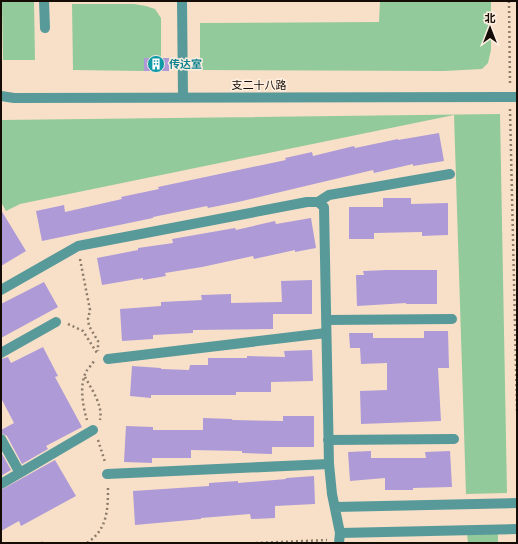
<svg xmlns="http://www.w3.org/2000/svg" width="518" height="544" font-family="Barlow,'Noto Sans SC',sans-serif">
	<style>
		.green { fill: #92ca9b }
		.building { fill: #ae9ad7 }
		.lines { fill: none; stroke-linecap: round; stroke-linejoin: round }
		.path { stroke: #8b7b6b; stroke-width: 2.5; stroke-dasharray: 2 3; stroke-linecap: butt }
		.minor { stroke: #589a9a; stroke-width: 10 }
		.labels { text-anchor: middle; stroke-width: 3; stroke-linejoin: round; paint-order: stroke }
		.culture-label { font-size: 11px; font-weight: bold; fill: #0d838f; stroke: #feefe1; text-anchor: start }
		.street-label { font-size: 11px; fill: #140c05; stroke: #feefe1 }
	</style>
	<rect width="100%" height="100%" fill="#f8e0c8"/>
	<path class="green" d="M2,1H34L35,60H3Z
		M380,1H491V50L488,63L482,69L444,71L200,70V23L379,22Z
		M72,4H134L146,6L155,9L161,18V58H144V71L73,70Z
		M500,114L507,493L466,494L454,115L20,204L6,211L1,202V120Z
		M467,534H498V543H468Z"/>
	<path class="building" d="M144,58H169V71H144Z
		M439,133L444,161L413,166V164L374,173L373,170L238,202L208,208L207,206L153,217V218L42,241L36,211L64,205L65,212L122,199L121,197L159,189L158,187L286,160L285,158L312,152L313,156L354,146L355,148L398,139V140Z
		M383,198H411V204L448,203V235L422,236V232L374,233V239H349V207H383Z
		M1,210L26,251L1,266Z
		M311,218L316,248L295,252V250L254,259L253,256L202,267L165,273L166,276L143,280V278L102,285L97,258L138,250V248L173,243L172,239L235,228L236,230L275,221L276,224Z
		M387,270H437V304H406V303L357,306L356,275H364L363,271Z
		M312,280V314H273V329L193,330V333L153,335V339L122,341L120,309L161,306V302L202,300L201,295L231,294V303L282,302L281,281Z
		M44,282L58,307L1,338V304Z
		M424,331H448L449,368H438L441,421L361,424L360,391L387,390V363L361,364L360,348H350L349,333H373V338H424Z
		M43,347L58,376L55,377L82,427L46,446L48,449L22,464L7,436L1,433V430L14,423L1,398V359L8,357L11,363Z
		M312,350L313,381L271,382V392H236V395H151V398L130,396L132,366L161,368V369L189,370L190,365H208V358H247V356L285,357L284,351Z
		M283,416H314V447H272V454L242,453V451L191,450V458H152V463L124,462L126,426L153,427V430H203V418L232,419V420L283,421Z
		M371,451V458H426L425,452L450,451L452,487L413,488V490H385V478L350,481L348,452Z
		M1,452L11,470L1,476Z
		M55,460L76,496L21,526L19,521L1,531V490Z
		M314,476L315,504L275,506V518L251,519L250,514L201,518V519L135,525L133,491L209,486V483L238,481V483L286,479V478Z"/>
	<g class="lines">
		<path class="path" d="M509,1L510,84
			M510,109L517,412
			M80,259L90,310L88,319L89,326L98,341V351
			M68,324L83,331L97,353
			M85,377C92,390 103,405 100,420
			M87,420C83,407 79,386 86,372C88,368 93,364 95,359
			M98,440L105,462
			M41,543H44
			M87,543C108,529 108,509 108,485
			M256,543L327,540"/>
		<path class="minor" d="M44,1L45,28
			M182,1L183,97
			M1,96L14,98L517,97
			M318,202L329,195L450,174
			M1,290L78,246L307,202H318L324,207L329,464L332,494L340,533L339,543
			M326,320L452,319
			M1,353L56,322
			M108,359L326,333
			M1,439L20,473
			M328,440L454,439
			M107,474L329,464
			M1,484L93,430
			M335,507L517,503
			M340,533L517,529"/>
	</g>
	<defs>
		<g id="building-disc" transform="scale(0.9)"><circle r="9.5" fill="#0f9aa8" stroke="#feefe1"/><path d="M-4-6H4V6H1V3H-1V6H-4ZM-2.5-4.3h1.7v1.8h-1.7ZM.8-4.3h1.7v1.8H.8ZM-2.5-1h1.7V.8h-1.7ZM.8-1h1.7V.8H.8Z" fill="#fff"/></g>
	</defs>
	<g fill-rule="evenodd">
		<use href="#building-disc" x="156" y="64"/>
	</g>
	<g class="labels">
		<g class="culture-label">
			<text x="169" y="68">传达室</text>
		</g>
		<g class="street-label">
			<text x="259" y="89">支二十八路</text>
		</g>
	</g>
	<rect width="518" height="544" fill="none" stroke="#140c05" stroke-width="4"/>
	<g transform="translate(490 28)" stroke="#feefe1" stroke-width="3" paint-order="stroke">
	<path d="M0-3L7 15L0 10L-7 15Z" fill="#140c05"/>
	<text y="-6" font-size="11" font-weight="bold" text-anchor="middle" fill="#140c05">北</text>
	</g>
</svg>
